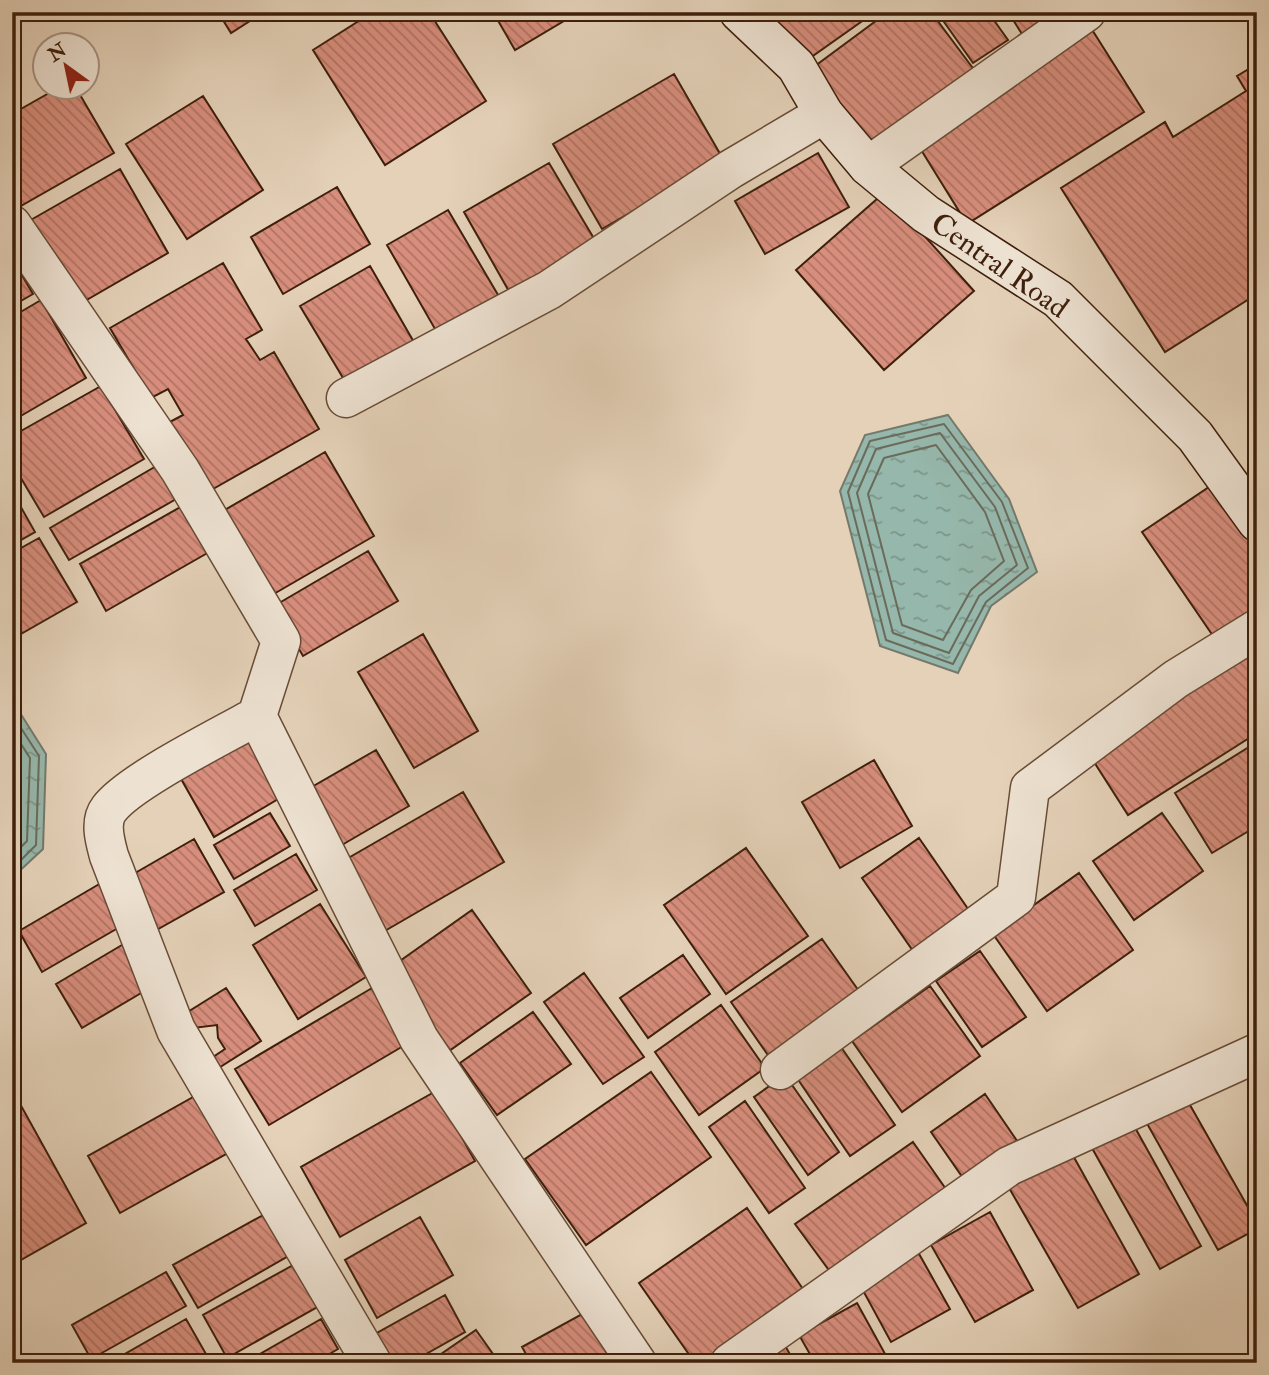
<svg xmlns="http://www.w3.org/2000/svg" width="1269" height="1375" font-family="'IM FELL Double Pica',serif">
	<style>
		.water { fill: url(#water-ripples); stroke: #737a6b; stroke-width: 2 }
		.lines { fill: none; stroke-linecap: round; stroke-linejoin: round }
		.shore { stroke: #6a6b5b; stroke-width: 2 }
		.building { fill: url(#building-back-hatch); stroke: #3e1f0b; stroke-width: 2 }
		.street-casing { stroke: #684c36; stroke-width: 41 }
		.secondary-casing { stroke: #3e1f0b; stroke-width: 41 }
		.street { stroke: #ede1d1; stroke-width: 38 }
		.secondary { stroke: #ede1d1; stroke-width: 38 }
		.labels { text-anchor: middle; stroke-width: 6; stroke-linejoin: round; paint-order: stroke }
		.street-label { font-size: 30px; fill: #3e1f0b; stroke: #ede1d1 }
	</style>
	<defs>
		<pattern id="water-ripples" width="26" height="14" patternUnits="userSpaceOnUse" patternTransform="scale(1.75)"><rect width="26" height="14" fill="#96b7ab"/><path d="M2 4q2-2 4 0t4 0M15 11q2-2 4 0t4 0" fill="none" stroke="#7c9489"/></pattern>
		<pattern id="building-back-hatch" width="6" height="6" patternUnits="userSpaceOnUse" patternTransform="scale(1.75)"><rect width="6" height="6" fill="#d88e7d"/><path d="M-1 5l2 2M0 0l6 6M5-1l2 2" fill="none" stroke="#b17365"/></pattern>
	</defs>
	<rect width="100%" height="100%" fill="#e4d1b8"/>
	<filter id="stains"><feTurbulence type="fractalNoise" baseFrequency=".00286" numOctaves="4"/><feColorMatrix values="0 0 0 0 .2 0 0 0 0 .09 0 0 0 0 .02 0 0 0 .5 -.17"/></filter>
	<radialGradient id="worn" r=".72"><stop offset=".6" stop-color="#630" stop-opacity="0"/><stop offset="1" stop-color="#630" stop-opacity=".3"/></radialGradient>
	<path class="water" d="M948,415L1009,499L1037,572L991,606L958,673L880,646L840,491L865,435Z
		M12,706L17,708L46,754L43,849L12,878Z"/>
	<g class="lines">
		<path class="shore" d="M944,424L1002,502L1028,568L986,602L953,664L886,640L848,492L870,441Z
			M940,433L995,507L1017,565L979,596L949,653L893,633L857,493L876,449Z
			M936,445L985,512L1004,561L971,590L943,640L902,625L868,494L884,458Z
			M12,714L39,756L36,845L12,869
			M12,730L30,758L27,841L12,856
			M12,749L20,762L17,836L12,842"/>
	</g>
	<path class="building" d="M218,12H264L231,33Z
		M373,12H429L486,101L385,165L313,50Z
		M493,12H579L515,50Z
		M773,12H875L800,65L766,17Z
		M888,12H931L978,75L874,153L811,69Z
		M937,12H988L1008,40L973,63Z
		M1008,12H1056L1022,34Z
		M1091,28L1144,112L967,224L915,140Z
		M1257,64V294L1165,352L1061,188L1165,122L1173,137L1246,91L1237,76Z
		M674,74L723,159L602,229L553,144Z
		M58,88H76L114,153L12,211V114Z
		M203,96L263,190L187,239L126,144Z
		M818,153L849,207L765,254L735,201Z
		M549,163L596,242L510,293L464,212Z
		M120,169L168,253L78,305L29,221Z
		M337,187L370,244L283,294L251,237Z
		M885,192L974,291L884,370L796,270Z
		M448,210L501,300L439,336L387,245Z
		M12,258L33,294L12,306Z
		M223,263L262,330L246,339L260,360L274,352L319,429L206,493L166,424L183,415L168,389L151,398L110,328Z
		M370,266L415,344L346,383L300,306Z
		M41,300L86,378L19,417L12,405V317Z
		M101,386L144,459L44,517L12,463V436Z
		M325,452L374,536L272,595L223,511Z
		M158,465L178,498L69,560L50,528Z
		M1215,483L1257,543V621L1220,646L1142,532Z
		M191,501L218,547L106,611L80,564Z
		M18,502L35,532L12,545V505Z
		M39,538L77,602L12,639V553Z
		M368,551L398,601L303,656L274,606Z
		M423,634L478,731L414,768L358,672Z
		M1257,643V733L1128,815L1087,751Z
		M250,736L285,795L214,837L180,777Z
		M1257,742V826L1212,853L1175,793Z
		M376,750L409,806L335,849L303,792Z
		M874,760L912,826L840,868L802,802Z
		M463,792L504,862L383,932L343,861Z
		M270,813L290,846L234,879L214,845Z
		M1162,813L1203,871L1134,920L1093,861Z
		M919,838L975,919L918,958L862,878Z
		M194,839L224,892L153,932L123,880Z
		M746,848L808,936L726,994L664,905Z
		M296,854L317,890L255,926L234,890Z
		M1079,873L1133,950L1047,1011L993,934Z
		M101,883L125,924L42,972L19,931Z
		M320,904L366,977L298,1019L253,945Z
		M472,910L531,993L449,1051L390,968Z
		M822,939L861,994L770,1058L731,1002Z
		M127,942L153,986L82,1028L56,984Z
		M980,951L1026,1017L982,1047L936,981Z
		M683,955L710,994L648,1038L620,998Z
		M584,973L644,1057L603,1084L544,1002Z
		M930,986L980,1056L902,1112L852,1041Z
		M226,988L261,1041L214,1071L207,1061L225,1049L218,1038L217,1025L185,1029L178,1018Z
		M372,988L405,1045L269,1125L235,1069Z
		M721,1005L765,1068L699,1115L655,1052Z
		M533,1012L571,1064L497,1115L460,1063Z
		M841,1047L895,1125L850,1156L797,1078Z
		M651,1072L711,1157L586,1245L525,1159Z
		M785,1075L839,1152L808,1175L754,1097Z
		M436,1091L475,1161L340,1237L301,1167Z
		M202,1092L235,1149L120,1213L88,1156Z
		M14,1093L86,1223L12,1265V1094Z
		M985,1094L1024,1151L970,1188L931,1132Z
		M1186,1098L1257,1223V1229L1218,1250L1145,1120Z
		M745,1101L805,1188L769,1213L709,1127Z
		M1133,1124L1201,1246L1160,1269L1092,1148Z
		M913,1142L948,1192L831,1273L795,1224Z
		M1066,1143L1139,1274L1078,1308L1004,1179Z
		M747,1208L805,1292L704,1363H695L639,1283Z
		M274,1209L297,1251L198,1308L173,1265Z
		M990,1212L1033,1290L975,1322L931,1245Z
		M420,1217L453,1275L377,1318L345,1260Z
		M918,1252L950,1309L891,1342L860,1285Z
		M295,1264L319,1306L227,1358L203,1315Z
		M166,1272L186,1306L91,1359L72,1325Z
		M445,1295L465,1332L410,1363H382L368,1338Z
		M857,1303L890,1363H815L799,1335Z
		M593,1308L623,1363H531L522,1347Z
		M186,1319L206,1354L190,1363H109Z
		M321,1319L338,1349L314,1363H244Z
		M476,1330L498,1361L495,1363H428Z
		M784,1344L795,1363H751Z"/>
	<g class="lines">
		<g class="street-casing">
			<path id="street" d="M868,166L1086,12
				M12,225L180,470L281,641L257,716L419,1039L637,1363
				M346,398L549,290L731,169L824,114
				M257,716C222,736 130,781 109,809C99,822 105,841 109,856L176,1030L372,1363
				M780,1070L1016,897L1030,788L1176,679L1257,629
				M730,1363L1009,1166L1257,1053"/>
		</g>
		<g class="secondary-casing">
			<path id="secondary" d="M739,12L796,66L824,114L868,166L926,214L1058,299L1195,436L1257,522"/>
		</g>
		<use href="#street" class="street"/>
		<use href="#secondary" class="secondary"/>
	</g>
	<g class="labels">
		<g class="street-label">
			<text transform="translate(1000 265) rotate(35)" y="10">Central Road</text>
		</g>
	</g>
	<rect width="1269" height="1375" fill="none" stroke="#e4d1b8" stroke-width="42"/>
	<rect x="14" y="14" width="1241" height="1347" fill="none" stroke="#3e1f0b" stroke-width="3.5"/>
	<rect x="21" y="21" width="1227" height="1333" fill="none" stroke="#3e1f0b" stroke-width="2"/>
	<g transform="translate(66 66) rotate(327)"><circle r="33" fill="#ede1d1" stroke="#a79382" stroke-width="2"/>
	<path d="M0-5L12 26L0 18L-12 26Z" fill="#8f2418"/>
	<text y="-10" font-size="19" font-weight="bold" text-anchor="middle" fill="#3e1f0b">N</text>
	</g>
	<rect width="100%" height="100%" filter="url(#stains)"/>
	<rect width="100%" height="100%" fill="url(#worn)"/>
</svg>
